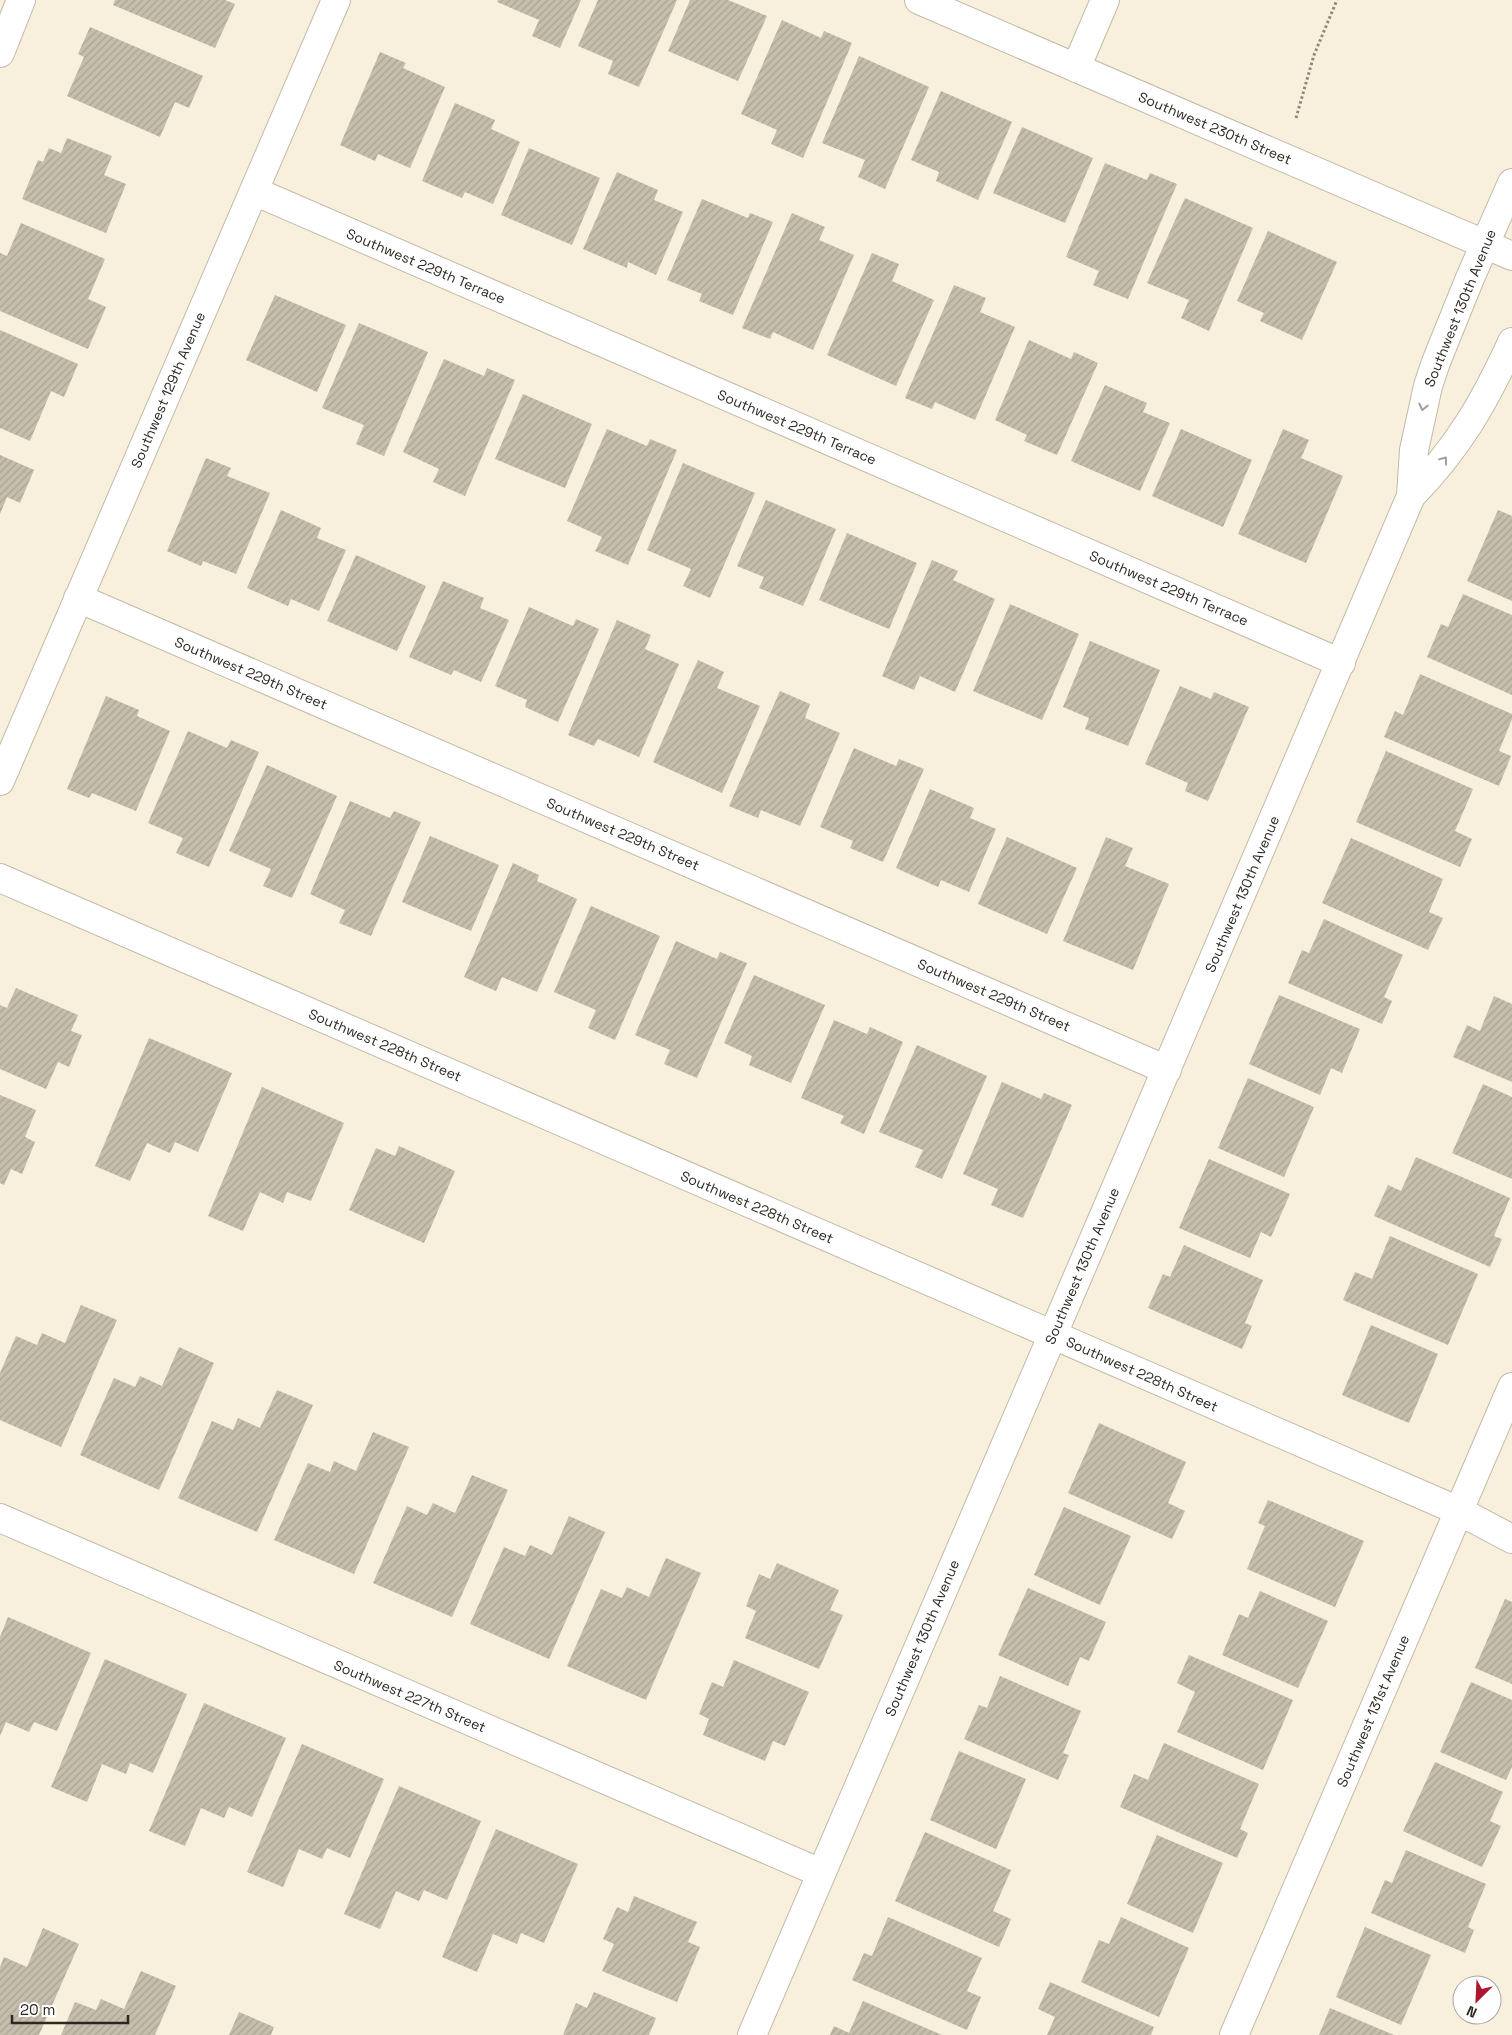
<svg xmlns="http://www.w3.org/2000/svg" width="1512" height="2035" font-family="'Space Grotesk',sans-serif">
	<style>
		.building { fill: url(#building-hatch) }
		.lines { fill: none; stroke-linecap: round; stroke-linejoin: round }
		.street-casing { stroke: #c2baa8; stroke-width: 30 }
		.path { stroke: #8d887b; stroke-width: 3; stroke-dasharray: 2.5 2.5; stroke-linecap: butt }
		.street { stroke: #fff; stroke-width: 28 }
		.oneway { stroke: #a09e9b }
		.labels { text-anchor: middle; stroke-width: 4; stroke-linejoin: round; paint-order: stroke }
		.street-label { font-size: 14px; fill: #2b2821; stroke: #fefefe }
	</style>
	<defs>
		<pattern id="building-hatch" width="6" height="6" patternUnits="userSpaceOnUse" patternTransform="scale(1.25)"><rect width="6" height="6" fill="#c6beac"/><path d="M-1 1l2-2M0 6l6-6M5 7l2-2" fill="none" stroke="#aaa394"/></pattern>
	</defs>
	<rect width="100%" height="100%" fill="#f8f0dc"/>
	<path class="building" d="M115,0H225L235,4L215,48L113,5Z
		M498,0H581L560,48L532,36L539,20L497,2Z
		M598,0H677L639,87L608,74L613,61L578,46Z
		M690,0H728L767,16L738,81L668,51Z
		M782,20L821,38L824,31L852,43L803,158L771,144L777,130L741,114Z
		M90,27L203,76L189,108L175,102L160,137L67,96L84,57L78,54Z
		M380,52L406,63L403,68L445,87L410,168L378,154L375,161L340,145Z
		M859,56L929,87L885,189L858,177L865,160L822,143Z
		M941,91L1012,122L978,200L936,181L939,172L911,160Z
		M455,103L495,120L491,129L520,142L493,204L465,192L462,198L422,181Z
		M1022,127L1093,158L1065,223L993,193Z
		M67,138L112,156L104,175L126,184L106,233L22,199L38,160L43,162L49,148L61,153Z
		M529,148L600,178L572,245L501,215Z
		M1105,163L1147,180L1150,173L1177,184L1128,299L1093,285L1099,271L1066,257Z
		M617,172L658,190L654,200L683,212L656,275L628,262L627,268L583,249Z
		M1185,198L1253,228L1209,331L1181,318L1189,300L1147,283Z
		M702,199L748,218L750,213L773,222L733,315L699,301L702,294L667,280Z
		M792,213L825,227L819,240L854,255L813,350L773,332L770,339L742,328Z
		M21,223L105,259L88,299L106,307L88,349L0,311V253L7,256Z
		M1268,231L1337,262L1302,340L1260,321L1264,313L1237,301Z
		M872,253L899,264L892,281L934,300L896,386L827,355Z
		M954,285L986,298L980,312L1015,327L975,420L935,402L932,409L905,398Z
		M275,295L346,325L317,392L246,360Z
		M359,323L428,352L384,456L356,444L364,425L322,408Z
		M0,330L78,364L64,397L51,391L30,441L0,428Z
		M1029,340L1071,359L1074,352L1098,363L1057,455L1024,441L1027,435L995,420Z
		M444,359L484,376L487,368L515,380L465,496L433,482L439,469L403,452Z
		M1105,385L1147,403L1143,412L1170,423L1140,491L1071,461Z
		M523,394L592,424L565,488L495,459Z
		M607,429L647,446L650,439L677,450L628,565L595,551L602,537L567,521Z
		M1181,429L1252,460L1223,527L1152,496Z
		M1283,429L1309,440L1301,458L1343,476L1306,563L1238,534Z
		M0,455L34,470L20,503L7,497L0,514Z
		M206,458L231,468L227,476L270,493L236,574L203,561L201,566L167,551Z
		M683,463L755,493L710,598L683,586L691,569L647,550Z
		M766,500L836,529L803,606L759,588L764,577L737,566Z
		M281,510L321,528L317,538L346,550L319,611L291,599L288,606L247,588Z
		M1498,510L1512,516V601L1467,581Z
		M847,533L917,563L889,629L819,600Z
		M356,555L426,586L397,651L327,621Z
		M932,560L958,571L953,580L995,599L955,692L920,676L914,690L882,676Z
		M443,581L484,598L480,608L509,620L481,682L454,670L451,675L409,657Z
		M1463,594L1512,615V695L1427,657L1441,624L1448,627Z
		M1010,604L1079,634L1042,720L973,691Z
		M529,607L573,626L576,619L599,629L558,722L525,707L527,700L495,686Z
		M617,620L651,635L645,649L679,664L639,757L598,739L594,746L568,735Z
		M1090,641L1160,670L1128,746L1085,729L1089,718L1063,707Z
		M698,660L724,672L717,688L760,706L722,793L653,762Z
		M1420,674L1512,714V719L1499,751L1511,756L1499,786L1384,737L1395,711L1403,715Z
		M1180,686L1211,699L1214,692L1249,707L1208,801L1185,791L1188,783L1145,764Z
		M780,691L810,704L805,718L840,733L800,826L761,810L758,818L729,806Z
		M106,696L139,710L137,716L170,731L136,811L92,793L89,798L67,789Z
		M188,731L227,748L231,740L259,752L209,867L176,853L183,838L148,823Z
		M854,748L896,766L899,759L924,769L883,862L850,848L853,841L820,827Z
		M1386,751L1473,789L1455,831L1472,839L1460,867L1356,822Z
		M267,765L337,796L292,898L263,886L271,869L229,851Z
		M930,789L974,808L970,818L996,829L969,892L941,880L938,887L896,868Z
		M350,801L390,818L394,811L421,822L371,936L339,923L345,910L310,894Z
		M430,836L499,865L471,931L402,902Z
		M1007,837L1077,868L1047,934L978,904Z
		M1106,837L1133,848L1125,866L1169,884L1133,970L1063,941Z
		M1351,838L1443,879L1429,912L1443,918L1428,950L1322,903Z
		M513,863L539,875L537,881L577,899L537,992L502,977L496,991L464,977Z
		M591,906L660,936L615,1040L588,1028L596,1010L554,992Z
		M1324,919L1403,955L1384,997L1392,1001L1382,1024L1288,983L1302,950L1309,953Z
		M676,941L717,959L720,952L747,963L697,1078L664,1064L670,1050L635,1035Z
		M754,975L825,1005L791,1083L749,1065L752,1056L724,1043Z
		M16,988L78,1015L71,1031L82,1035L69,1067L58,1062L46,1089L0,1069V1005L7,1008Z
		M1279,995L1360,1029L1342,1073L1331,1068L1320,1095L1249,1064Z
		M1494,996L1512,1004V1082L1453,1057L1467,1025L1480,1031Z
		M834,1020L867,1034L870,1027L903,1042L864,1134L840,1123L844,1116L801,1098Z
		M149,1038L232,1073L198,1152L175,1142L170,1153L147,1143L130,1181L95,1166Z
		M917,1045L987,1076L942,1179L915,1167L923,1150L879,1132Z
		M1248,1078L1314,1107L1284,1177L1218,1148Z
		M1002,1082L1041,1099L1044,1093L1072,1105L1023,1218L991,1205L998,1189L963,1174Z
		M1483,1084L1512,1097V1179L1452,1153Z
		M262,1087L344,1123L311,1201L287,1192L283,1203L260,1192L243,1231L208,1216Z
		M0,1095L36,1110L25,1137L35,1142L22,1174L11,1169L4,1185L0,1183Z
		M399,1146L455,1171L424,1243L349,1210L376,1148L395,1156Z
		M1416,1157L1510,1198L1494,1236L1502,1239L1490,1267L1374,1216L1388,1185L1401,1191Z
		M1209,1159L1290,1194L1271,1237L1261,1232L1250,1258L1179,1228Z
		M1390,1236L1478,1274L1448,1345L1343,1300L1355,1272L1372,1279Z
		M1184,1245L1263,1280L1245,1323L1252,1326L1242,1349L1148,1308L1163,1274L1170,1277Z
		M81,1305L117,1320L61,1447L0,1420V1373L16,1336L37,1345L42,1333L65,1343Z
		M1371,1325L1438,1354L1409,1423L1342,1395Z
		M179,1347L214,1363L159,1490L80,1455L114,1378L135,1387L140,1376L162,1386Z
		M277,1390L313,1405L257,1532L178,1498L212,1421L233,1430L238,1418L260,1428Z
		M1099,1423L1186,1462L1168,1503L1185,1511L1172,1539L1068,1493Z
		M373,1432L409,1447L354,1574L274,1540L308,1463L330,1472L334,1461L356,1471Z
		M472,1475L508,1490L452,1617L373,1583L407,1506L427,1515L433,1503L455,1513Z
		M1268,1500L1364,1541L1335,1607L1247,1569L1265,1526L1258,1523Z
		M1064,1507L1131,1536L1100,1605L1034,1575Z
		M569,1516L605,1532L549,1659L470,1624L504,1547L525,1556L530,1545L552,1555Z
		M666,1558L701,1573L646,1700L567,1666L601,1589L622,1598L627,1587L649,1597Z
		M777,1563L839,1590L830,1610L843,1615L819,1669L745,1638L756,1611L746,1606L759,1574L770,1579Z
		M1028,1588L1106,1622L1089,1661L1080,1657L1068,1686L998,1655Z
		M1260,1591L1328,1621L1298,1688L1222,1655L1239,1614L1248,1618Z
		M1505,1599L1512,1602V1684L1475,1668Z
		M8,1617L91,1653L57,1731L34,1722L29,1732L6,1722L0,1736V1637Z
		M1189,1655L1293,1700L1263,1770L1177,1732L1195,1692L1177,1683Z
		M105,1659L187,1694L153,1773L130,1763L126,1774L102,1764L87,1802L51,1787Z
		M734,1660L809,1692L785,1746L773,1741L765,1761L703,1735L709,1719L699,1714L712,1682L723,1687Z
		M1000,1676L1081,1711L1063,1753L1069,1755L1058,1780L964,1739L979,1705L987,1708Z
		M1471,1682L1512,1700V1767L1506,1780L1440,1752Z
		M204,1703L286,1738L252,1817L229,1807L224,1818L201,1808L185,1846L149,1831Z
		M1164,1743L1259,1784L1240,1829L1248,1833L1237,1858L1120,1807L1134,1774L1148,1780Z
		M302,1744L384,1779L350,1858L327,1848L322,1859L299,1849L283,1887L247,1872Z
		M959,1751L1026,1779L996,1849L930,1820Z
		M1435,1762L1503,1792L1490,1821L1501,1826L1482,1867L1403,1831Z
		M399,1786L481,1821L447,1900L424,1890L419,1901L396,1891L380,1929L344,1914Z
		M496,1829L578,1864L544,1943L521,1933L517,1944L493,1934L477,1972L442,1957Z
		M925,1832L1011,1870L993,1911L1011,1919L999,1947L895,1901Z
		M1157,1835L1223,1863L1193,1933L1127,1904Z
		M1406,1850L1486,1884L1468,1927L1474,1930L1465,1953L1371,1913L1385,1880L1392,1883Z
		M634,1896L697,1922L688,1942L700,1947L677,2002L602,1971L614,1944L603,1939L617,1907L628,1912Z
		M888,1917L982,1958L967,1991L981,1997L967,2030L852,1980L864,1953L872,1956Z
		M1121,1917L1189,1948L1159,2017L1081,1982L1099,1940L1109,1944Z
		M1365,1927L1431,1955L1401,2025L1336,1997Z
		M43,1928L79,1944L39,2035H0V1967L4,1957L27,1967Z
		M141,1971L176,1986L155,2035H61L75,2002L96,2010L101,1999L124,2009Z
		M1050,1982L1154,2027L1151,2035H1047L1055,2017L1038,2009Z
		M594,1992L656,2018L649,2035H563L576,2003L587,2008Z
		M863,2001L942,2035H830L834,2026L849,2033Z
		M1330,2008L1394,2035H1319Z
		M239,2012L274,2027L271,2035H229Z"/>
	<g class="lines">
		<g class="street-casing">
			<path id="street" d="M919,0L1512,256
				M0,53L21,0
				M1076,68L1105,0
				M254,191L1341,663
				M1411,496C1458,448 1484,403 1512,342
				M78,598L1167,1070
				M0,781L336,0
				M0,878L1459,1511L1512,1539
				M0,1518L821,1873
				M752,2035C971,1522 1194,1010 1411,496L1414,450L1428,386L1436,362L1470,278L1512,183
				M1234,2035L1512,1387"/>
		</g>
		<path class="path" d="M1296,118L1314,55L1337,0"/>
		<use href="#street" class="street"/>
	</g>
	<defs><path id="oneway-chevron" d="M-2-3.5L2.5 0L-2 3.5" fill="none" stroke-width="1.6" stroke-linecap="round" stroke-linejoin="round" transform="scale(1.25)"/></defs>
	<g class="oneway">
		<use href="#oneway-chevron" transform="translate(1423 407) rotate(103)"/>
		<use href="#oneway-chevron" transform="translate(1444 460) rotate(-53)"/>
	</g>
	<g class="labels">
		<g class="street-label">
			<text transform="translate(1215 128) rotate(23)" y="5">Southwest 230th Street</text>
			<text transform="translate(426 266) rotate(23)" y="5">Southwest 229th Terrace</text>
			<text transform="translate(1460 308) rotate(-68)" y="5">Southwest 130th Avenue</text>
			<text transform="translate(168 390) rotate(-67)" y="5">Southwest 129th Avenue</text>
			<text transform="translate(797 427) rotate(23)" y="5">Southwest 229th Terrace</text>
			<text transform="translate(1169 588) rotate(23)" y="5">Southwest 229th Terrace</text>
			<text transform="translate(251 673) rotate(23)" y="5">Southwest 229th Street</text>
			<text transform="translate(623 834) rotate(23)" y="5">Southwest 229th Street</text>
			<text transform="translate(1242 894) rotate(-67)" y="5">Southwest 130th Avenue</text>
			<text transform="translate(994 995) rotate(23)" y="5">Southwest 229th Street</text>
			<text transform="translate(385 1045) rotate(23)" y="5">Southwest 228th Street</text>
			<text transform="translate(757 1207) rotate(23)" y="5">Southwest 228th Street</text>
			<text transform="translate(1082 1266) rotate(-67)" y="5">Southwest 130th Avenue</text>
			<text transform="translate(1142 1374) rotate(24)" y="5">Southwest 228th Street</text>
			<text transform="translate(922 1638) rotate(-67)" y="5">Southwest 130th Avenue</text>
			<text transform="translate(410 1696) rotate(23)" y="5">Southwest 227th Street</text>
			<text transform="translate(1373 1711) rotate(-67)" y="5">Southwest 131st Avenue</text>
		</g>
	</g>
	<g transform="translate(1477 2000) rotate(204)"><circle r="24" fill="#fefefe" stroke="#aaa8a6"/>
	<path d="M0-4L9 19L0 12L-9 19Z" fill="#ac172c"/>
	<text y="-8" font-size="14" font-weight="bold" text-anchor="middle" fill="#2b2821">N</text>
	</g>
	<path d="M12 2015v8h116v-8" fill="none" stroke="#2b2821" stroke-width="2.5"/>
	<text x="20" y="2015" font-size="15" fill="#2b2821" stroke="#fefefe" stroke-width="4" paint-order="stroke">20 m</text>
</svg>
